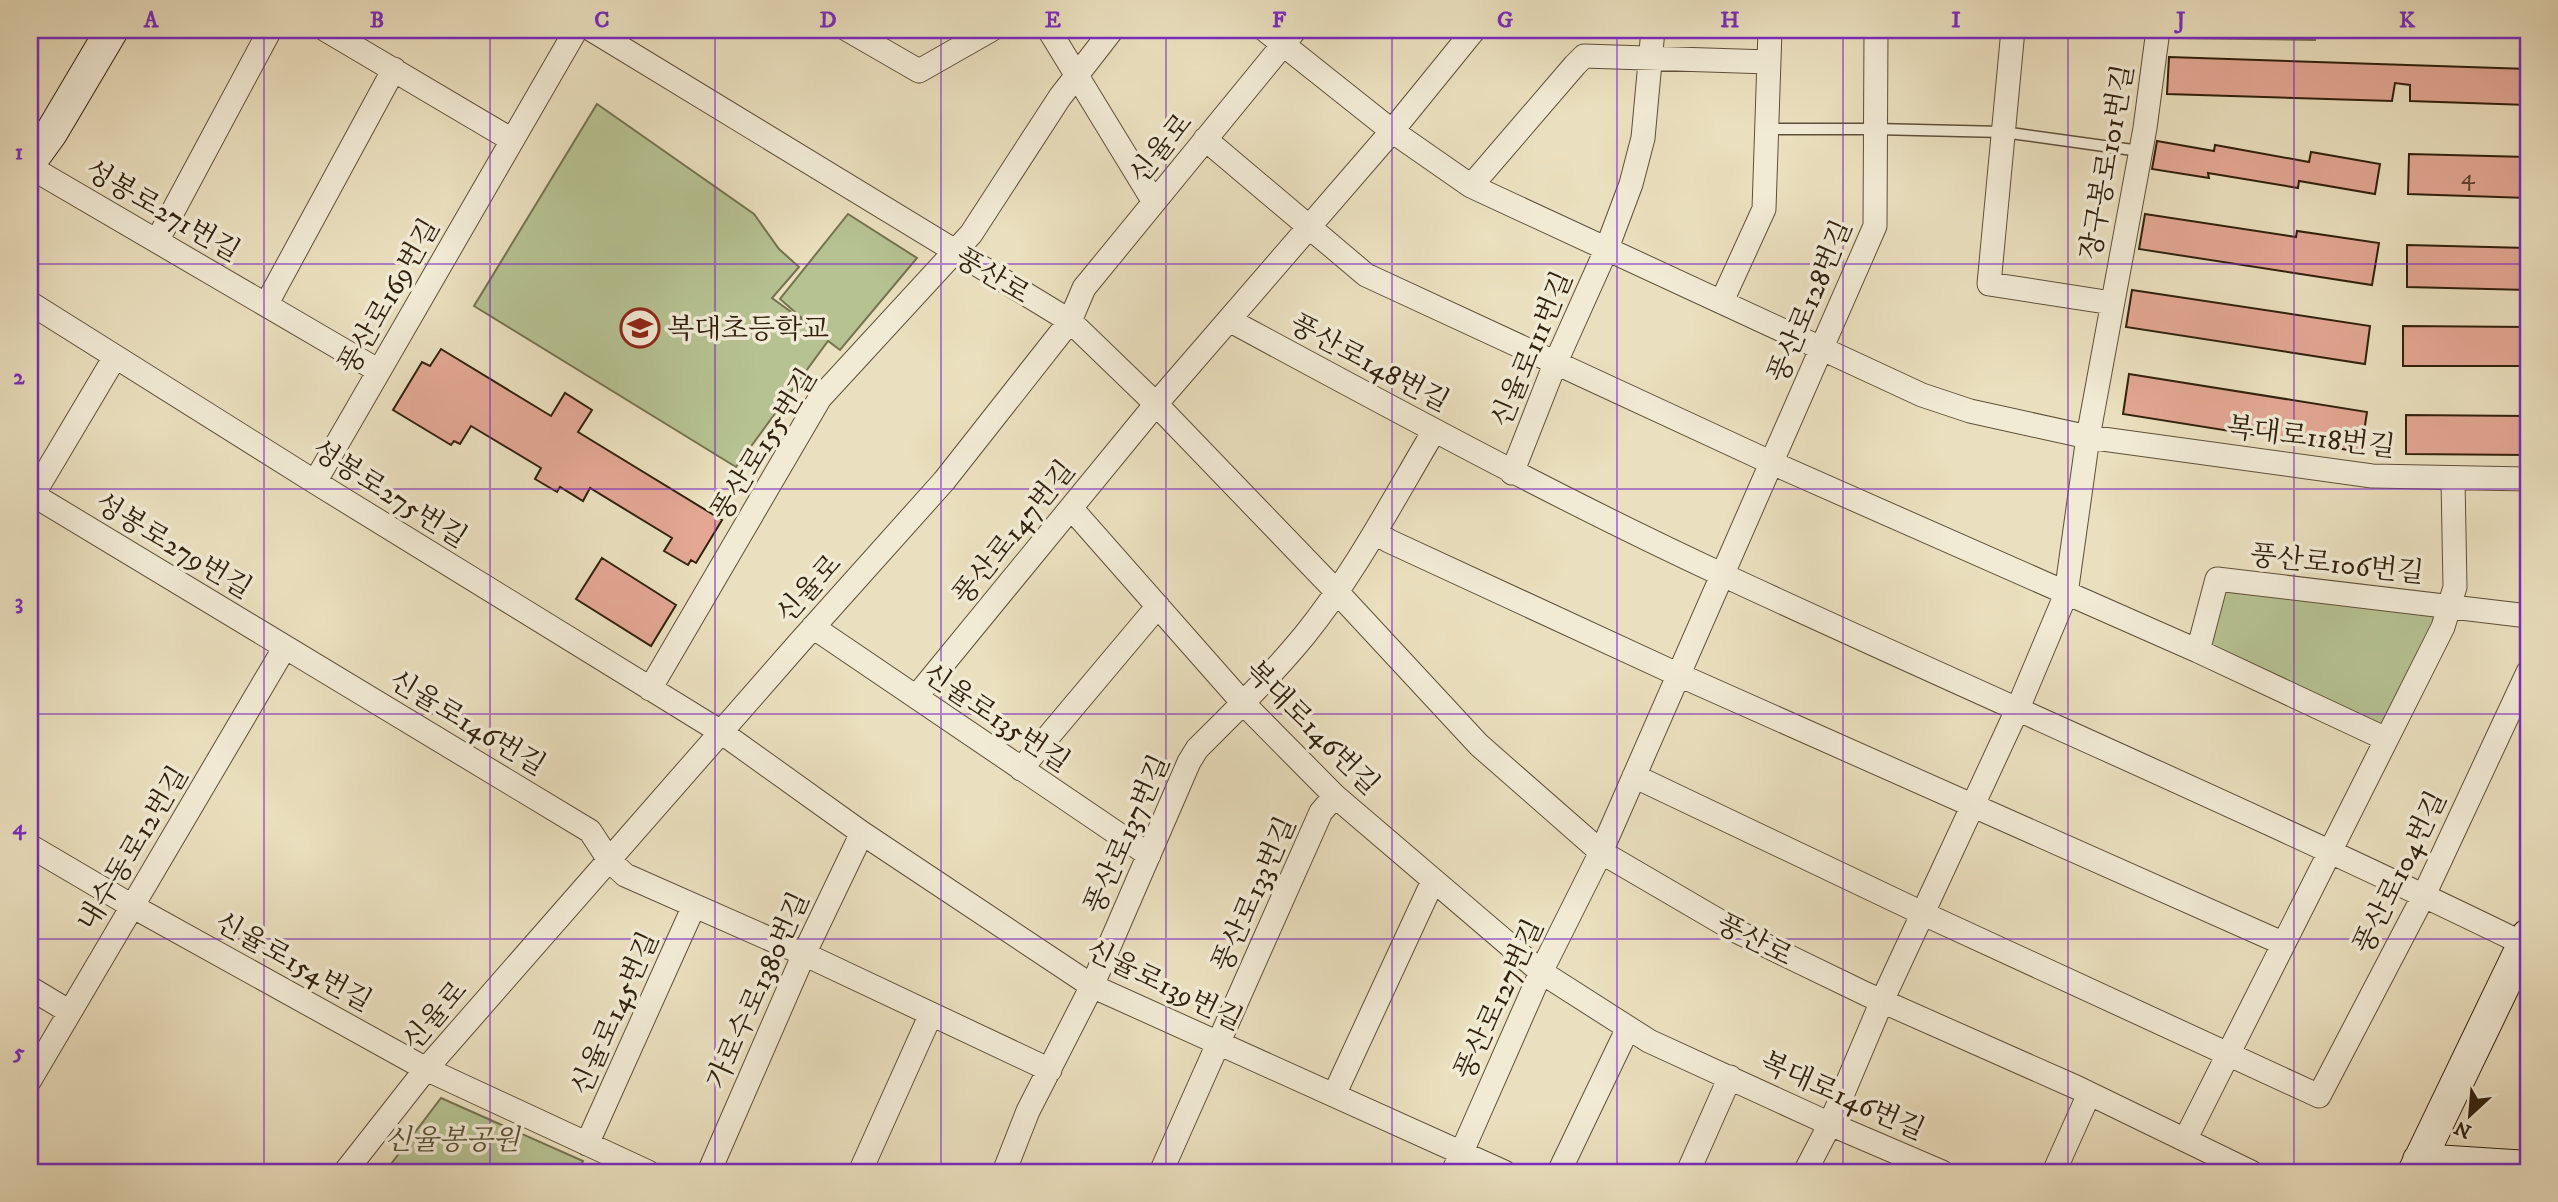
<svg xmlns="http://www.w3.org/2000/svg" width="2558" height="1202" font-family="'IM FELL DW Pica','Noto Serif KR',serif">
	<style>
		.green { fill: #b6c292; stroke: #747250; stroke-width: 2 }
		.building { fill: #e3a794; stroke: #31210d; stroke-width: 2 }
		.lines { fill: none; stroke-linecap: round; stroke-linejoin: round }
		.lane-casing { stroke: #5f5039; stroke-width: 13 }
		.street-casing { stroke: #5f5039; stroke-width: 25 }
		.secondary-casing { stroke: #31210d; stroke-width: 34 }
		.lane { stroke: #f1ead5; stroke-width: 10 }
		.street { stroke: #f1ead5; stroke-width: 23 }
		.secondary { stroke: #f1ead5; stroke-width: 32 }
		.grid { fill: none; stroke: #7b2cbf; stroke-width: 2; stroke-opacity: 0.55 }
		.labels { text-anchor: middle; stroke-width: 7; stroke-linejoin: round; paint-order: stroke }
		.number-label { font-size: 24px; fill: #5e422f }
		.street-label { font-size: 28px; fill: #31210d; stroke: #f1ead5 }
		.poi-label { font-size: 28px; fill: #31210d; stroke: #f1ead5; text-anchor: start }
		.park-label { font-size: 28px; font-style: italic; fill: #595135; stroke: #f1ead5 }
		.neatline { fill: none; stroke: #7b2cbf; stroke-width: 2.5 }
		.grid-label { font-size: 23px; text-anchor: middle; font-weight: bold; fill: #7b2cbf }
	</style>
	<rect width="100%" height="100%" fill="#eadfbe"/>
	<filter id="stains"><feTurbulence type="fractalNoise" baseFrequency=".00286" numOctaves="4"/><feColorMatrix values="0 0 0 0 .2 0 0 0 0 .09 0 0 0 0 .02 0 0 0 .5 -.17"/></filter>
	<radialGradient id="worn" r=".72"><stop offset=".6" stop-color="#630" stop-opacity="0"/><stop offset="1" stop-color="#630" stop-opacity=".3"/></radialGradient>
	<path class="green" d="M2178,30H2315V40L2178,38Z
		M597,104L754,214L779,249L799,267L772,298L812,327L780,299L848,214L917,258L840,350L828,341L736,467L474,306Z
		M2222,591L2439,614L2383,726L2208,645Z
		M441,1098L583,1161L578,1172H385Z"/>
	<path class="building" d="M2169,57L2528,69V105L2410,101V85L2395,83L2392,101L2167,94Z
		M2157,141L2214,151L2215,145L2309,162L2311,152L2380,164L2375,194L2299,181L2298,188L2208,173L2209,178L2152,169Z
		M2409,154L2528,157V198L2408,194Z
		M2145,214L2296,237L2297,231L2379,243L2372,285L2139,249Z
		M2407,245L2528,248V290L2407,287Z
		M2132,290L2370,326L2365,364L2126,327Z
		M2403,326L2528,327V366H2403Z
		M441,349L551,416L565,393L592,410L578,432L722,520L696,563L691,560L688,565L664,551L672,538L590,488L583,501L560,487L557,492L535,479L541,468L471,426L460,444L454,441L451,445L393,410L422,362L430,366Z
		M2129,374L2367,412L2361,452L2123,414Z
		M2406,415L2528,416V455L2406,454Z
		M602,558L676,605L651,646L576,599Z"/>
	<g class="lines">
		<g class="lane-casing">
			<path id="lane" d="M1767,129H1875L2003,132L2140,151"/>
		</g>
		<g class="street-casing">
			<path id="street" d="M326,30L512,140
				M592,30L1070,321L1156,404L1337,592L1479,745L1601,852L1738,932L1866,994L2078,1088L2251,1172
				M848,30L919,71L991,30
				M1049,30L1154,202
				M1265,30L1392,131L1471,186L1922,395L1970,411L2088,437L2372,476L2528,479
				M2013,30L1989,284L2112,303
				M1205,139L1366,275L1772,463L2198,651L2386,739
				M30,167L379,371
				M1471,186L1575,65L1584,56L1769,62
				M157,241L270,30
				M1722,301L1764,209L1770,30
				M30,303L315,482L721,732L862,833L1092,986L1504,1172
				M266,305L394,69
				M1229,320C1392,408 1555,497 1723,575C1990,699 2260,815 2524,944
				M1512,473L1555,364L1607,248L1631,184L1643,138L1653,30
				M315,482L576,30
				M30,493L590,831L609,860L625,875L804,954L1050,1070
				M30,500L115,357
				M1071,508L1243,703L1335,796L1541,972L1649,1041L1830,1124L1942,1172
				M1375,532L1389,541L1679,675L2282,943
				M813,627L1149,855
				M2198,651L2217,579L2528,616
				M650,689L820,398L971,234L1060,97L1112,30
				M916,697L1156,404L1392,131L1474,30
				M1021,769L1158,606
				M1634,776L1924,914L2319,1096L2424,895L2528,672
				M30,846L132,906L426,1069L648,1172
				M30,988L70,1012
				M30,1080L285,647
				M1334,1095L1433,881
				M2185,1140L2443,627L2455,587L2453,479
				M587,1144L694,906
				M345,1172L426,1069L799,643L944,481L1070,321L1084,288L1295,30
				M709,1172L804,954L862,833
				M860,1172L931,1014
				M1004,1172L1028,1111L1092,986L1189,762L1197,749C1234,712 1271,676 1304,636C1355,573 1393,500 1434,431
				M1161,1172L1321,812L1335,796
				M1453,1172L1541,972L1601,852L1875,226L1876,30
				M1559,1172L1628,1028
				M1688,1172L1730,1077
				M1805,1172L1830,1124L1882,1001L2018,708L2066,594L2088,437L2145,128L2158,30
				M2054,1172L2089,1094"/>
		</g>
		<g class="secondary-casing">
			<path id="secondary" d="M30,162L51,133L112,30
				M2419,1160L2528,1167
				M2414,1172L2528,935"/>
		</g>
		<use href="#lane" class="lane"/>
		<use href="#street" class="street"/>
		<use href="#secondary" class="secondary"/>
	</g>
	<path class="grid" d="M264,30V1172M490,30V1172M715,30V1172M941,30V1172M1166,30V1172M1392,30V1172M1617,30V1172M1843,30V1172M2068,30V1172M2294,30V1172M30,264H2528M30,489H2528M30,714H2528M30,939H2528"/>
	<defs>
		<g id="school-ring" transform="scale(2.0125)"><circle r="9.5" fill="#f1ead5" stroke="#8f2418" stroke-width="1.5"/><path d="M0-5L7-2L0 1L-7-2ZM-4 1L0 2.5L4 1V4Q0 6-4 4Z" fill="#8f2418"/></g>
	</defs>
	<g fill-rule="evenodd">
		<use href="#school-ring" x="640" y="328"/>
	</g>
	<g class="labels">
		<g class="number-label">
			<text x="2468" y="184">4</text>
		</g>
		<g class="street-label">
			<text transform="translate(1160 148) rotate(-51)" y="10">신율로</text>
			<text transform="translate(2106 162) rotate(-80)" y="10">장구봉로101번길</text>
			<text transform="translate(163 210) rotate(30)" y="10">성봉로271번길</text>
			<text transform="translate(993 275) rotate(31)" y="10">풍산로</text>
			<text transform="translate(388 296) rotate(-60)" y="10">풍산로169번길</text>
			<text transform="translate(1809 301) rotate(-67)" y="10">풍산로128번길</text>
			<text transform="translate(1531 349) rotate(-67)" y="10">신율로111번길</text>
			<text transform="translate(1370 362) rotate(28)" y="10">풍산로148번길</text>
			<text transform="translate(2311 436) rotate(7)" y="10">복대로118번길</text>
			<text transform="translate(763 444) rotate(-58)" y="10">풍산로155번길</text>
			<text transform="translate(390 493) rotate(32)" y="10">성봉로275번길</text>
			<text transform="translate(1013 532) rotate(-51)" y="10">풍산로147번길</text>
			<text transform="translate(174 545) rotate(31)" y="10">성봉로279번길</text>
			<text transform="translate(2337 563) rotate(6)" y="10">풍산로106번길</text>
			<text transform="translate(808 588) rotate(-48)" y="10">신율로</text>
			<text transform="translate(997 717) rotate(34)" y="10">신율로135번길</text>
			<text transform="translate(468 722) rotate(31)" y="10">신율로146번길</text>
			<text transform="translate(1313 727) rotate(45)" y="10">복대로146번길</text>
			<text transform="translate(1126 834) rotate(-66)" y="10">풍산로137번길</text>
			<text transform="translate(132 848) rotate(-59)" y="10">내수동로12번길</text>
			<text transform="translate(2399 872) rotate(-64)" y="10">풍산로104번길</text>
			<text transform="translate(1253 894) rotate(-66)" y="10">풍산로133번길</text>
			<text transform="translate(1755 939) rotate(27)" y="10">풍산로</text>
			<text transform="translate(294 961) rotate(29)" y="10">신율로154번길</text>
			<text transform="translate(1165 984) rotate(26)" y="10">신율로139번길</text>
			<text transform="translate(757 990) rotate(-66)" y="10">가로수로1380번길</text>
			<text transform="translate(1498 999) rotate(-65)" y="10">풍산로127번길</text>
			<text transform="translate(614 1013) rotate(-66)" y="10">신율로145번길</text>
			<text transform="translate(434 1015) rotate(-49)" y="10">신율로</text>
			<text transform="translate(1843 1095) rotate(24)" y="10">복대로146번길</text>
		</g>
		<g class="poi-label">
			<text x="667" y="338">복대초등학교</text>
		</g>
		<g class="park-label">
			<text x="452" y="1149">신율봉공원</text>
		</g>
	</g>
	<rect width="2558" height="1202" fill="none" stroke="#eadfbe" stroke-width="77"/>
	<g transform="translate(2470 1115) rotate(206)" stroke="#f1ead5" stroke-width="5" paint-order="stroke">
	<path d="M0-5L12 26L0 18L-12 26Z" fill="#31210d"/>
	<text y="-10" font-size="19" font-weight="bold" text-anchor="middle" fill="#31210d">N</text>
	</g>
	<rect x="38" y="38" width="2482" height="1126" class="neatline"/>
	<g class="grid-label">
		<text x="151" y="27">A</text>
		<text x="377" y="27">B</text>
		<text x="602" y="27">C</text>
		<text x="828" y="27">D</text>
		<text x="1053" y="27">E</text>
		<text x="1279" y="27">F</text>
		<text x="1505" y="27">G</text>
		<text x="1730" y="27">H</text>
		<text x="1956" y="27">I</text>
		<text x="2181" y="27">J</text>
		<text x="2407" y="27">K</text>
		<text x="19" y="159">1</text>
		<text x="19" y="384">2</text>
		<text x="19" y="609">3</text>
		<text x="19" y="834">4</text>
		<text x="19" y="1059">5</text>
	</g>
	<rect width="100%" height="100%" filter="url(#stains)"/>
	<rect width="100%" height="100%" fill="url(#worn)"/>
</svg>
